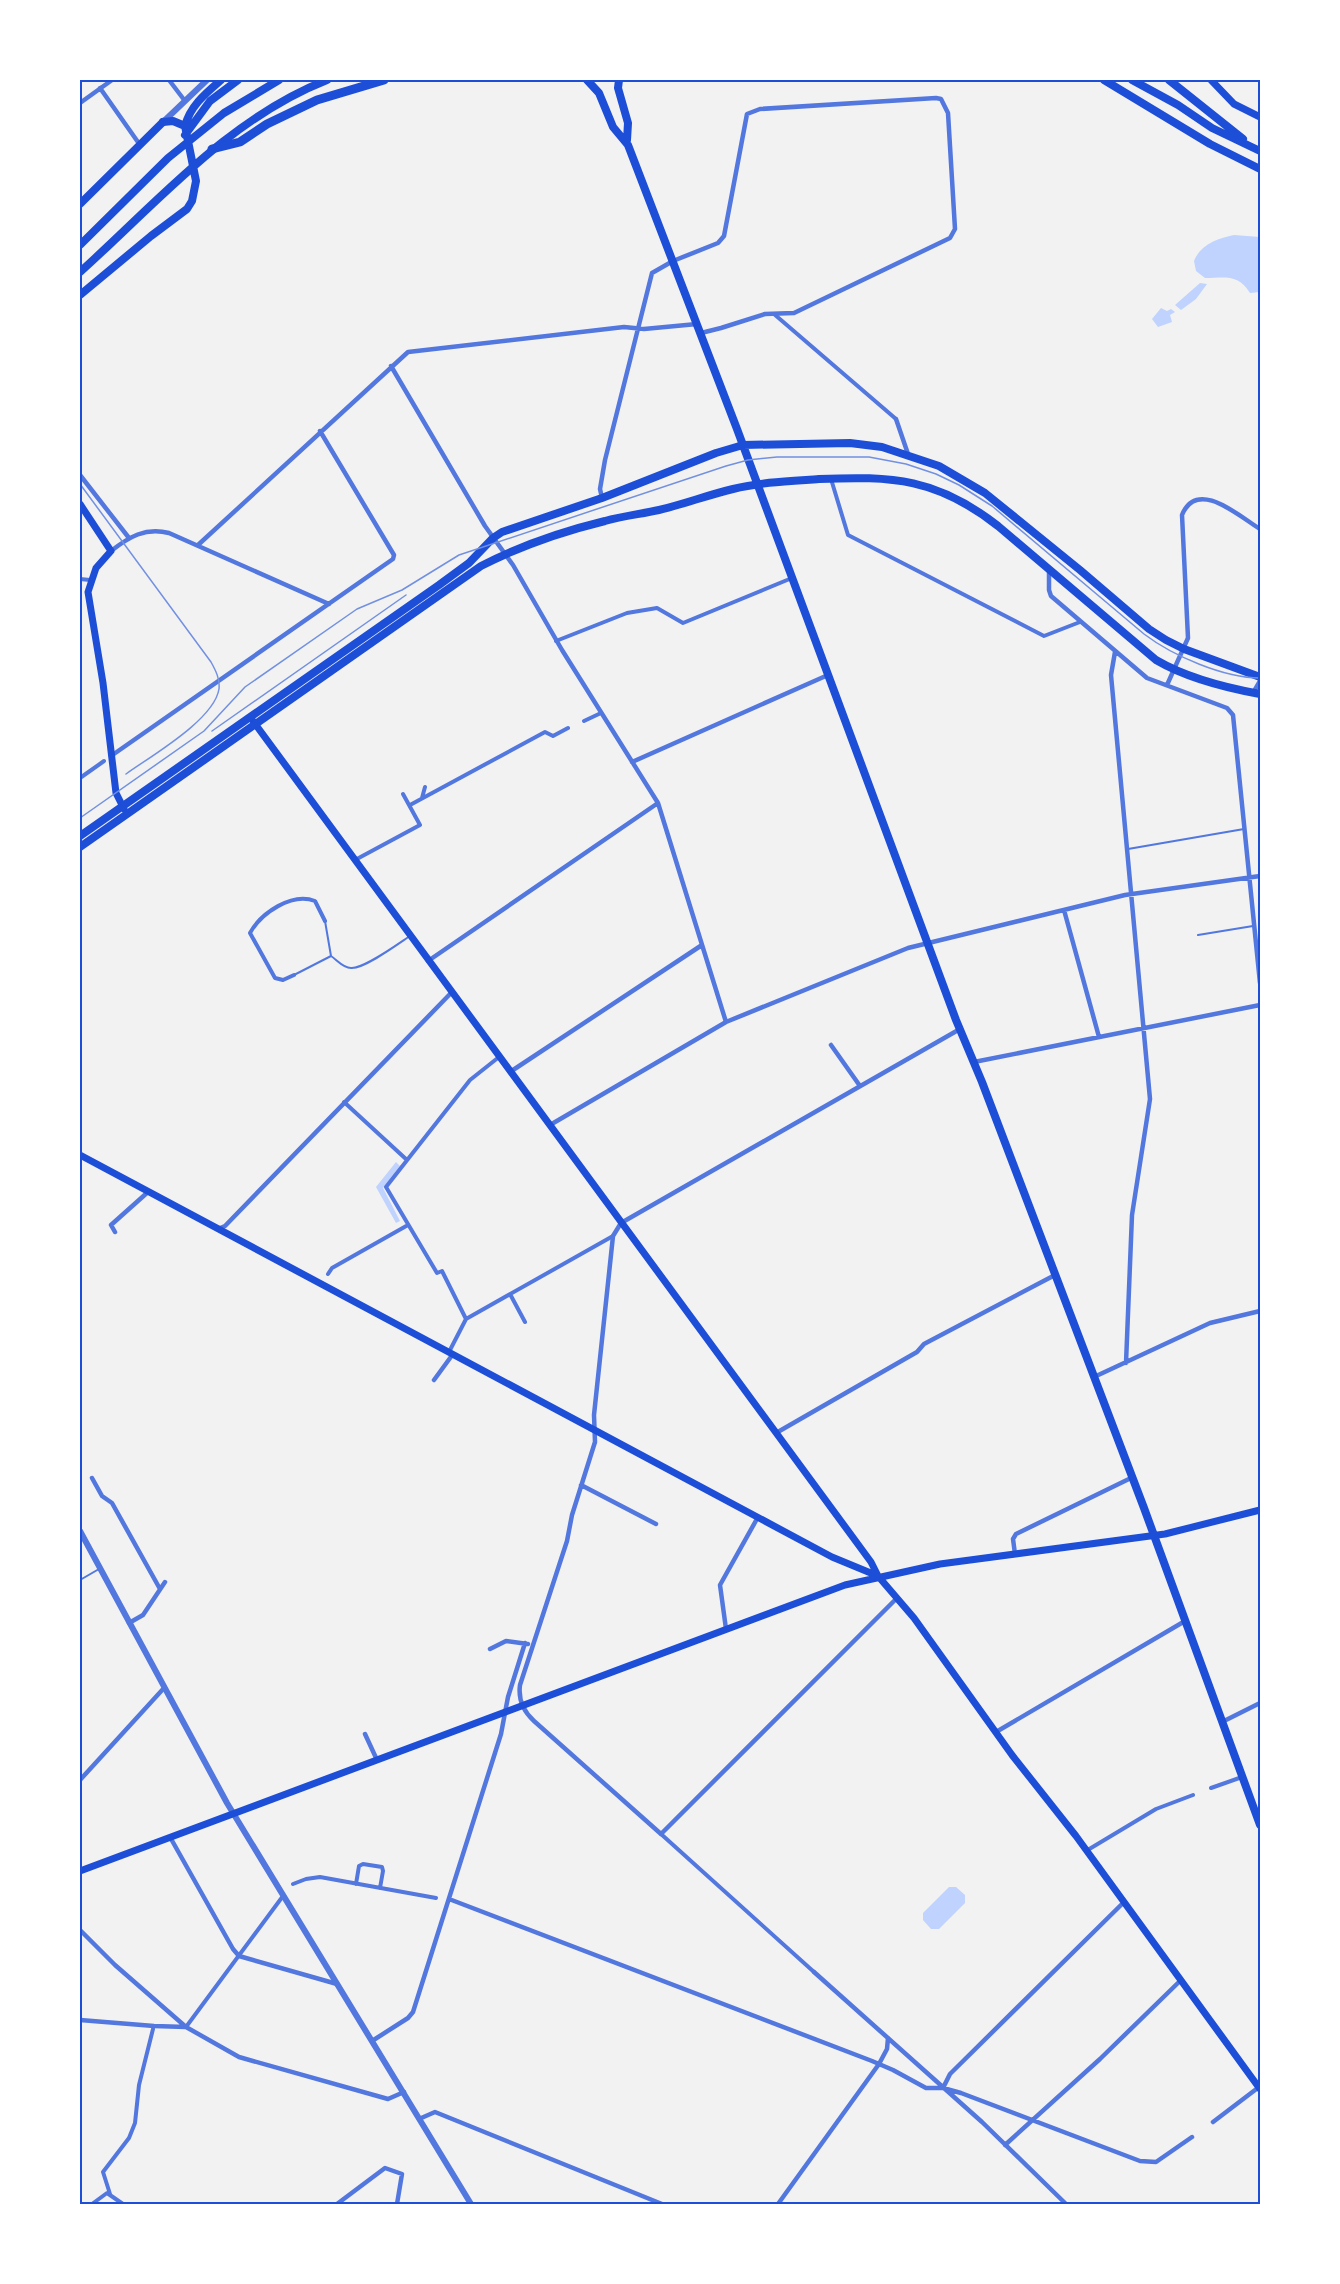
<svg xmlns="http://www.w3.org/2000/svg" width="1340" height="2284" font-family="'Space Grotesk',sans-serif">
	<style>
		.water { fill: #bfd3fe }
		.lines { fill: none; stroke-linecap: round; stroke-linejoin: round }
		.service { stroke: #5277de; stroke-width: 2 }
		.pedestrian { stroke: #5277de; stroke-width: 4 }
		.minor { stroke: #5277de; stroke-width: 4.5 }
		.tertiary { stroke: #5277de; stroke-width: 6 }
		.secondary { stroke: #1d4ed8; stroke-width: 7 }
		.primary { stroke: #1d4ed8; stroke-width: 8 }
		.trunk { stroke: #1d4ed8; stroke-width: 8 }
		.motorway { stroke: #1d4ed8; stroke-width: 9 }
		.tram { stroke: #7290e2; stroke-width: 1.5 }
		.neatline { fill: none; stroke: #1d4ed8; stroke-width: 2 }
	</style>
	<rect width="100%" height="100%" fill="#f2f2f2"/>
	<path class="water" d="M1234,235L1260,237V292L1250,293C1238,273 1224,278 1205,278L1196,271L1194,261C1200,245 1218,238 1234,235Z
		M1200,283L1207,284L1196,299L1181,310L1175,305Z
		M1161,308L1167,311L1171,309L1175,312L1170,315L1172,322L1158,327L1152,319Z
		M396,1162L400,1166L383,1188L400,1221L396,1223L376,1187Z
		M949,1887H956L965,1895V1903L939,1929H931L923,1920V1913Z"/>
	<g class="lines">
		<path class="service" d="M1128,849L1244,829
			M1198,935L1253,926
			M331,956C337,960 343,968 351,968C364,969 398,944 410,936
			M294,975L331,956L325,921
			M80,1580L99,1569"/>
		<path class="pedestrian" d="M774,314L896,419
			M831,479L848,535L1044,636L1080,622
			M80,579L90,580
			M556,641L627,613L657,608L683,623L792,578
			M584,721L601,713
			M80,778L104,761
			M422,798L425,787
			M410,805L545,732L553,736L568,728
			M355,860L420,825L403,794
			M294,975L283,980L275,978L250,933C261,913 292,892 315,901L325,921
			M344,1102L407,1160
			M328,1274L332,1268L408,1225
			M510,1294L525,1322
			M466,1319L442,1271L437,1273L386,1187L470,1080L499,1057
			M449,1352L466,1319L613,1236
			M1211,1788L1242,1777
			M661,1834L814,1972
			M1086,1851L1156,1809L1193,1795
			M293,1884L306,1879L320,1877L436,1898
			M356,1884L359,1866L363,1864L382,1867L383,1871L380,1888
			M186,2027L283,1896
			M110,2194L103,2172L129,2138L135,2123L139,2085L153,2029
			M92,2204L107,2193L123,2204"/>
		<path class="minor" d="M169,80L185,101
			M100,88L140,145
			M80,103L112,80
			M391,366L485,526L513,565L562,650L658,803L726,1022
			M896,419L908,454
			M80,475L129,538
			M602,498L600,489L605,460L652,273L673,261L718,243L724,236L747,114L760,109L936,98L941,99L948,113L955,229L950,238L794,313L765,314L721,328L701,333
			M198,545L408,352L624,327L644,329L697,324
			M111,551C129,537 145,527 169,533L329,604
			M1049,569V590L1051,596L1147,678L1227,708L1233,715L1260,983
			M1115,652L1111,675L1150,1099L1132,1215L1126,1363
			M1167,685L1188,638L1182,515C1197,478 1239,516 1260,529
			M1253,693L1260,681
			M111,756L393,559L394,555L320,431
			M632,762L828,675
			M1064,910L1099,1037
			M428,961L658,803
			M831,1045L860,1086
			M974,1062L1260,1005
			M510,1072L702,945
			M550,1125L726,1022L908,948L1125,895L1260,876
			M218,1229L225,1226L451,993
			M115,1232L111,1225L148,1192
			M1094,1377L1210,1323L1260,1311
			M434,1380L453,1354
			M776,1433L917,1352L924,1344L1055,1275
			M92,1478L102,1496L112,1503L160,1589
			M581,1485L656,1524
			M1015,1554L1013,1539L1016,1534L1131,1478
			M896,1599L661,1834L534,1721C523,1711 518,1700 520,1685L567,1541L572,1515L595,1442L594,1415L613,1236L621,1223L960,1029
			M129,1623L143,1615L165,1582
			M726,1629L720,1585L758,1517
			M490,1649L506,1641L528,1644
			M1222,1722L1260,1703
			M996,1732L1185,1621
			M365,1734L377,1760
			M80,1780L164,1688
			M170,1837L233,1949L239,1956L337,1984
			M449,1899L872,2061L893,2070L926,2088H943L961,2093L1140,2161L1156,2162L1192,2137
			M80,1930L115,1965L186,2027L239,2057L388,2099L404,2092
			M814,1972L982,2122L1066,2204
			M80,2020L154,2026L186,2027
			M372,2041L408,2018L413,2012L501,1734L508,1697L525,1643
			M943,2088L950,2074L1123,1903
			M419,2119L435,2112L662,2204
			M1213,2122L1259,2087
			M1005,2145L1100,2059L1181,1980
			M337,2204L385,2168L402,2174L397,2204
			M778,2204L879,2064L887,2049L888,2038"/>
		<path class="tertiary" d="M163,122L207,80
			M80,1531L227,1803L471,2204"/>
		<path class="secondary" d="M1211,80L1234,104L1260,117
			M80,504L111,551L96,568L88,592L103,683L116,793L124,809
			M253,721L871,1562L878,1576L914,1618L1012,1755L1076,1836L1260,2089
			M80,1155L832,1557L878,1576
			M80,1871L845,1585L940,1564L1165,1534L1260,1510"/>
		<path class="primary" d="M587,80L599,93L613,127L628,145L737,429L956,1020L982,1082L1144,1508L1260,1825
			M619,80L618,88L628,123L627,140
			M80,204L163,122
			M80,836L439,585L469,563L493,538L502,532L602,498L716,453L743,445L850,443L882,447L939,466L985,493L1080,570L1149,629L1166,640L1184,649L1260,677
			M80,847L481,566C520,546 564,531 605,521C623,516 641,514 659,510C684,504 708,495 733,489C761,482 791,481 819,479C893,476 937,478 998,526L1156,660C1185,677 1227,688 1260,694"/>
		<path class="trunk" d="M1104,80L1210,144L1260,169
			M1132,80L1178,105L1212,128L1260,151
			M1169,80L1243,139
			M163,122L173,121L185,126
			M185,135L210,101L238,80
			M80,245L168,158L224,113L279,80
			M80,272C158,202 228,119 327,80
			M80,295L151,236L187,209L192,201L196,181L185,126C190,106 206,93 221,80"/>
		<path class="motorway" d="M212,149L240,142L267,124L317,100L384,80"/>
		<path class="tram" d="M80,484L211,662C216,671 220,679 219,689C214,720 151,756 126,774
			M212,731L406,595
			M80,818L204,731L245,687L357,609L402,590L459,555L726,466L748,460L777,457H869L906,464L936,474L959,485L992,506L1144,634C1173,656 1224,678 1260,678"/>
	</g>
	<rect width="1340" height="2284" fill="none" stroke="#ffffff" stroke-width="162"/>
	<rect x="81" y="81" width="1178" height="2122" class="neatline"/>
</svg>
